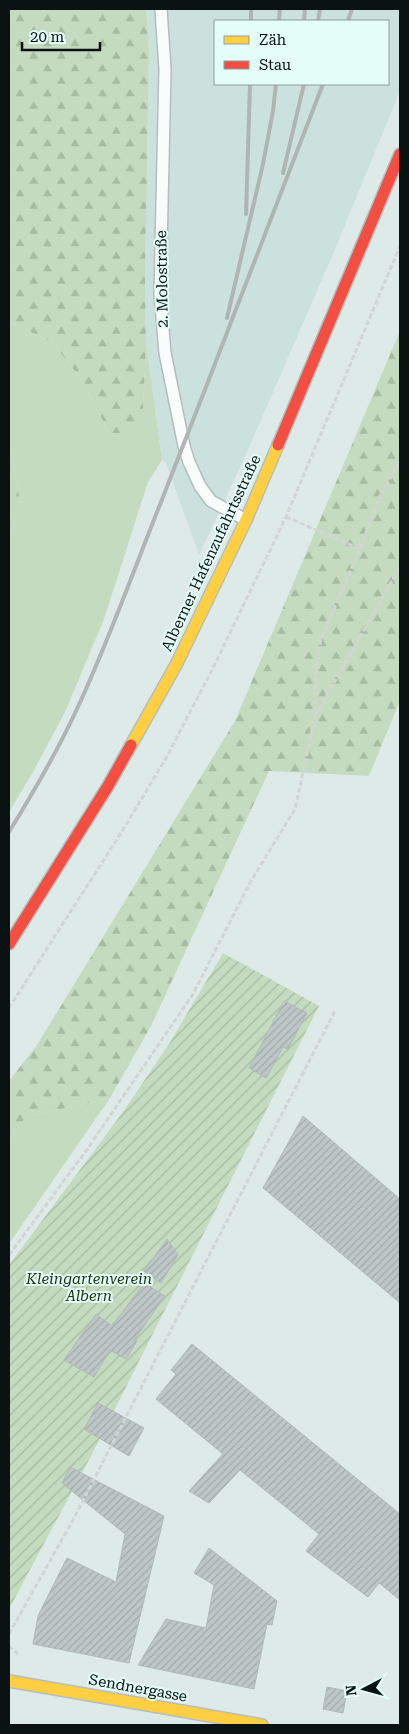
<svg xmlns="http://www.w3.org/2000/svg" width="409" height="1734" font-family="'Roboto Serif',serif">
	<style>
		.built { fill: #cae1de; fill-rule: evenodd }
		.grass { fill: #c4dbbf }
		.forest { fill: url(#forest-firs) }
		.garden { fill: url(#garden-furrows) }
		.building { fill: url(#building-hatch); stroke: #b0baba }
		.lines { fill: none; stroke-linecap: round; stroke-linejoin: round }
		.lane-casing { stroke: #b4bfbd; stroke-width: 14 }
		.slow-casing { stroke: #b4bfbd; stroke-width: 14 }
		.jam-casing { stroke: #b4bfbd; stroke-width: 14 }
		.path { stroke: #d1d6d4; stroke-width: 3; stroke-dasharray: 5 2.5; stroke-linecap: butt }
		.lane { stroke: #fafcfc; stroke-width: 11 }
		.slow { stroke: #ffcf43; stroke-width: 11 }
		.jam { stroke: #f24e42; stroke-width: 11 }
		.rail { stroke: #b0b4b2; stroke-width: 4 }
		.labels { text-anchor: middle; stroke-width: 4; stroke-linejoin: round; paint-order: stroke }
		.street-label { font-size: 15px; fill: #0b1312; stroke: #e5fdf9 }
		.park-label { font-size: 15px; font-style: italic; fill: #1c330c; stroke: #e5fdf9 }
	</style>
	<defs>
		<pattern id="forest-firs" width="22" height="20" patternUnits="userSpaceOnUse" patternTransform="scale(1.25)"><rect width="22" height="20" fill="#c4dbbf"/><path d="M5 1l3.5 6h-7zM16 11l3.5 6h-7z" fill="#a7bba3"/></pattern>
		<pattern id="garden-furrows" width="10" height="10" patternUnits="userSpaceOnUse" patternTransform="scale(1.25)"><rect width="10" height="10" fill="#c4dbbf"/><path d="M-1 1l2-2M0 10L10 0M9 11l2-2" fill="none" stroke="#a7bba3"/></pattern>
		<pattern id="building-hatch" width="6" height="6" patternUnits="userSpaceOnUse" patternTransform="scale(1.25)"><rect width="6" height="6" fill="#bec7c7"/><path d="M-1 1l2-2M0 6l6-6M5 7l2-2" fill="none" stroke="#a2aaaa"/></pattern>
	</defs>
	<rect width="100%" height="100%" fill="#deeae8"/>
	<path class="built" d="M146,9H400V91L333,254L244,459L199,555L166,463L162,460L146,344L145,276L149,49ZM215,21H388V84H215Z"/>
	<path class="grass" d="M9,321L53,343L84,383L109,433L143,411L146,344L162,460L148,482L104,619L65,712L33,772L9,812V541L20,500L11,451L9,449Z
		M110,1098L9,1244V1140L26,1117Z"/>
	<path class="forest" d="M9,9H146L149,49L145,276L146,344L143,411L128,433H109L84,383L53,343L9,321Z
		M400,331V701L369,776L269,771L151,1026L110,1098L26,1117L9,1140V1081L37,1045L235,721Z
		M9,449L11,451L20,500L9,541Z"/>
	<path class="garden" d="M223,953L319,1006L91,1456L9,1609V1265L123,1112L169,1044Z"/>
	<path class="building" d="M284,1001L307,1013L288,1049L283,1047L266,1078L249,1068Z
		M303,1116L400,1199V1303L263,1188Z
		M167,1239L178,1255L161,1283L144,1271Z
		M144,1283L165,1296L134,1340L137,1341L126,1359L110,1350L94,1377L64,1360L96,1314L112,1326Z
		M192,1344L400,1514V1600L379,1583L368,1597L306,1551L319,1534L240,1470L209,1503L189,1491L223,1454L156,1399L176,1374L171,1370Z
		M98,1403L144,1428L129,1456L84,1429Z
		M70,1467L164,1516L129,1663L33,1644L38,1616L67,1558L116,1582L125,1534L62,1483Z
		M209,1548L277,1601L272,1625L267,1624L254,1689L138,1665L166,1619L206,1628L214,1585L194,1573Z
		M327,1687L347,1691L343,1713L323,1709Z"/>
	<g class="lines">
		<g class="lane-casing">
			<path id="lane" d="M161,9L165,69L160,294L165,353L184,446L189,462L200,486L211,501L246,520"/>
		</g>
		<g class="slow-casing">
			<path id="slow" d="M131,745L176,665L246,520L278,445
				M9,1681L262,1725"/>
		</g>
		<g class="jam-casing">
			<path id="jam" d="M278,445L400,154
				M9,944L108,786L131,745"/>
		</g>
		<path class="path" d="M286,517L360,549
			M315,716L400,567
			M9,1008L126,825L166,758L212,670L286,517L400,246
			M9,1255L86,1151L193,994L251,881L295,809L315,717V675L321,639L360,549L380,496L400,461
			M9,1634L73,1520L335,1011
			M9,1646L18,1654"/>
		<use href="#lane" class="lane"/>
		<use href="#slow" class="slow"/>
		<use href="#jam" class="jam"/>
		<path class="rail" d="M251,21V9
			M279,21L280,9
			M304,21L305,9
			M318,21L320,9
			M348,21L352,9
			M283,173L304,84
			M246,214L250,84
			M227,318L263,164L273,111L276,84
			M9,832C33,793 57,752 76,711C108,643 133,572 161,502C216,363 269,223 323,84"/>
	</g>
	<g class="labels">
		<g class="street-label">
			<text transform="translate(162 279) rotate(-91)" y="5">2. Molostraße</text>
			<text transform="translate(211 553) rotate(-65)" y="5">Alberner Hafenzufahrtsstraße</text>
			<text transform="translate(138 1688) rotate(10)" y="5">Sendnergasse</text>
		</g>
		<g class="park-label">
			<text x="89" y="1284">Kleingartenverein<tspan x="89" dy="17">Albern</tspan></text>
		</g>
	</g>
	<rect width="409" height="1734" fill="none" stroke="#0b1312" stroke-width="20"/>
	<rect x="214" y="20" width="175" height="65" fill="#e5fdf9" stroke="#8e9f9d"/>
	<rect x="224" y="36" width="25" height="8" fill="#ffcf43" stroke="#8e9f9d"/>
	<text x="259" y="45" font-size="15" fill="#0b1312">Zäh</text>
	<rect x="224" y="61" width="25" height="8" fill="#f24e42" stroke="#8e9f9d"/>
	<text x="259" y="70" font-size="15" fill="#0b1312">Stau</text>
	<g transform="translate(364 1689) rotate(264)" stroke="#e5fdf9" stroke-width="4" paint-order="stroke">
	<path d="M0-4L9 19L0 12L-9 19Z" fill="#0b1312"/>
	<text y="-8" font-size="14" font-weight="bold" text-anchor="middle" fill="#0b1312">N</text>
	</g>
	<path d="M22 42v8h78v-8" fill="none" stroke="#0b1312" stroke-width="2.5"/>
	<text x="30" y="42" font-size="15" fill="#0b1312" stroke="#e5fdf9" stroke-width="4" paint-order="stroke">20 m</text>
</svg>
